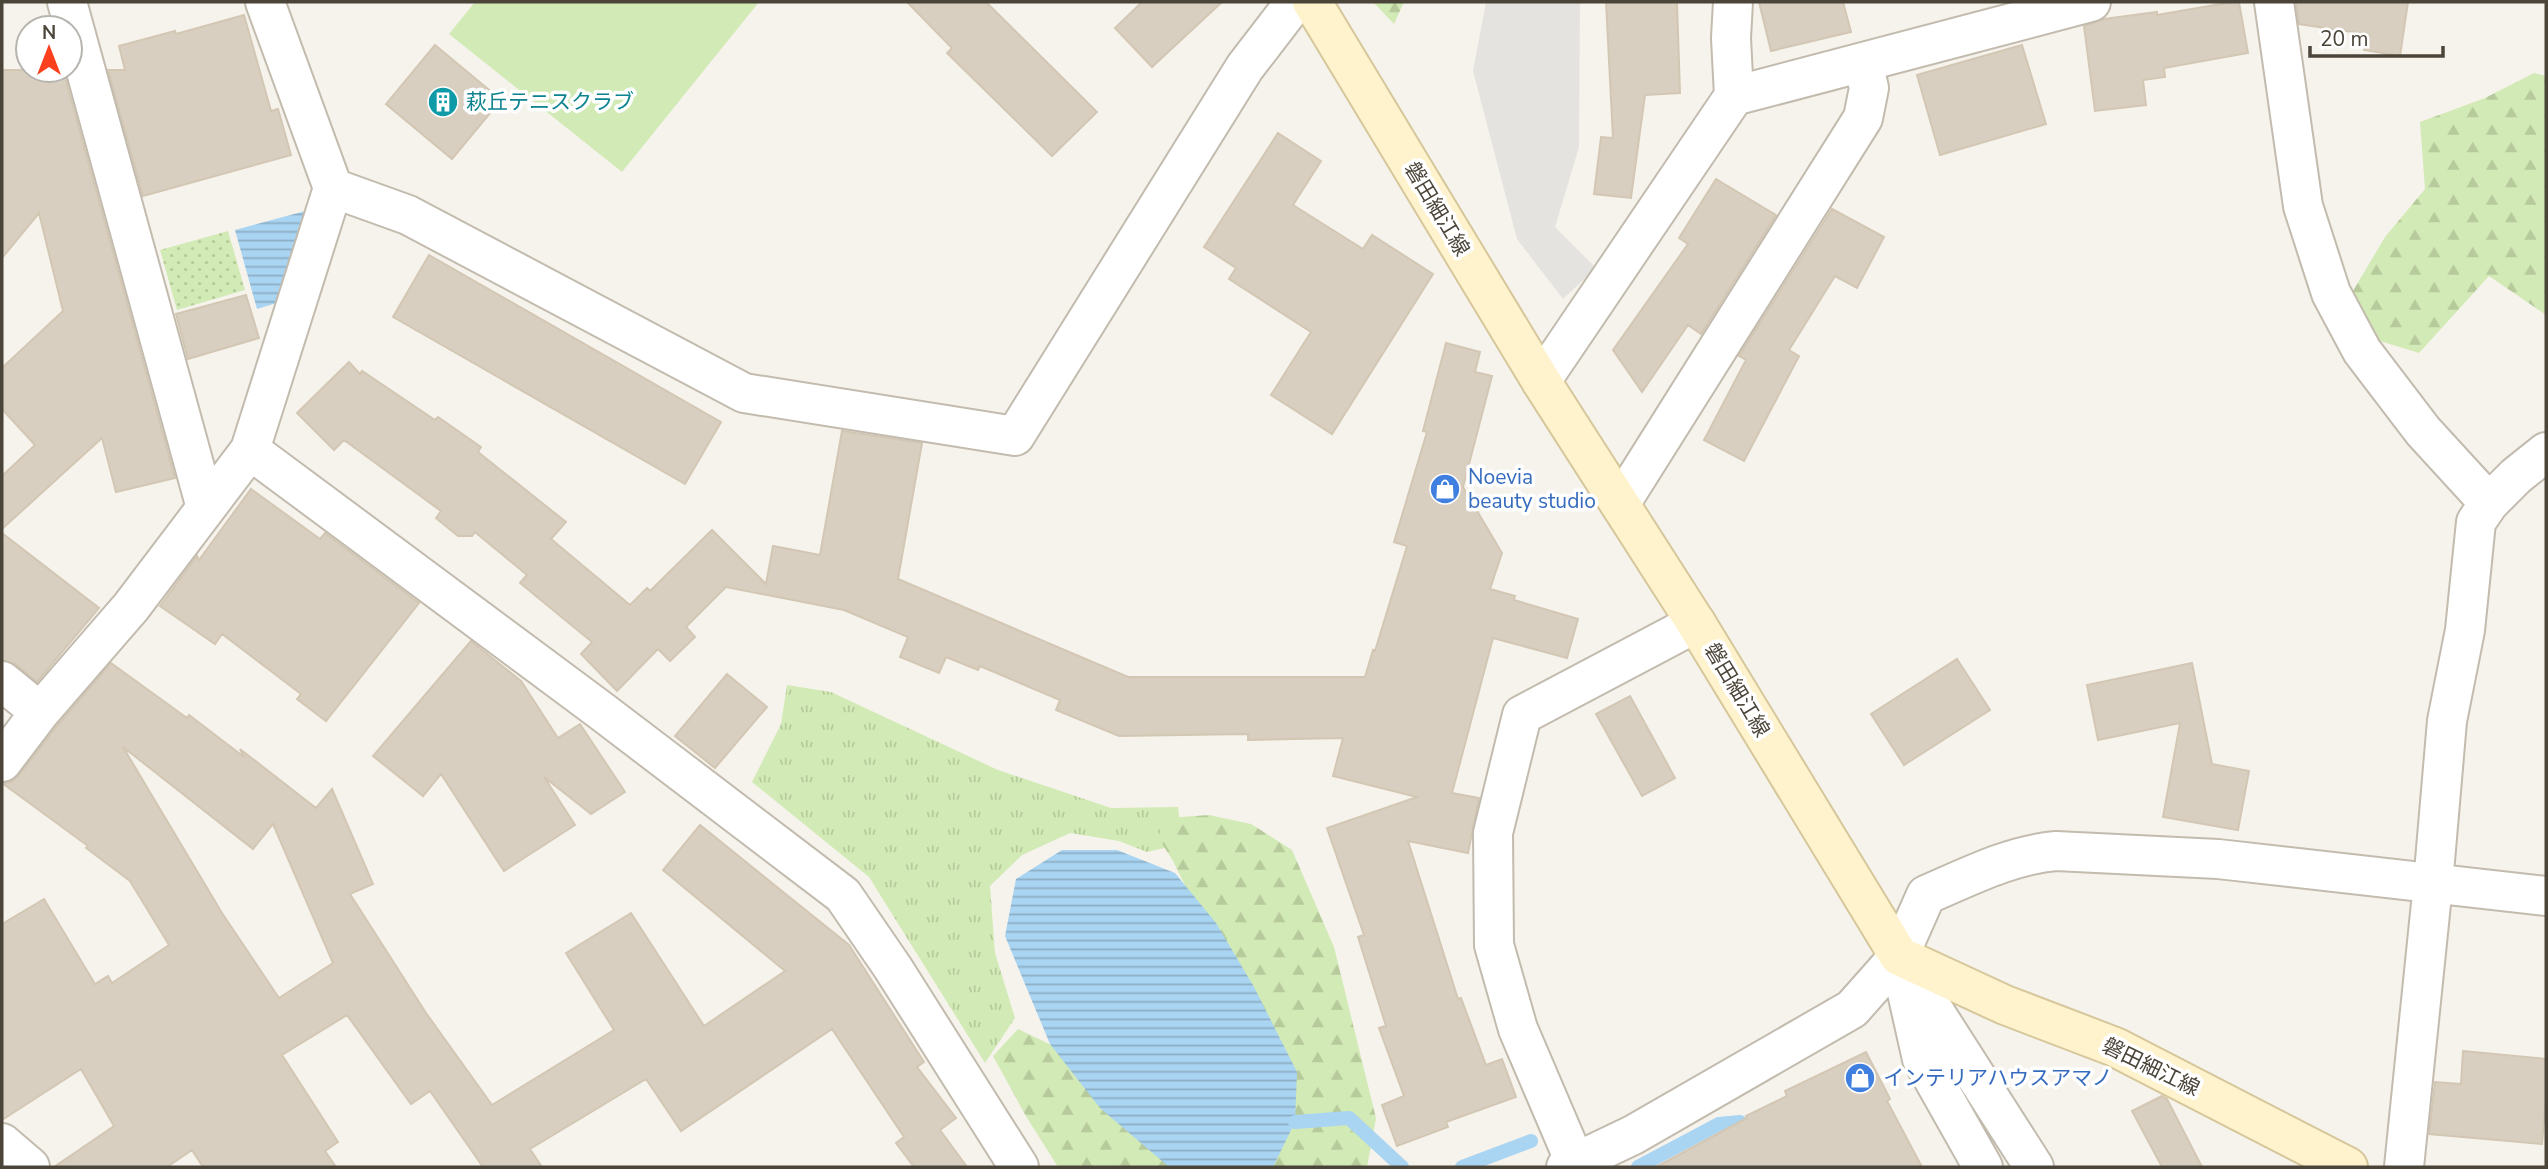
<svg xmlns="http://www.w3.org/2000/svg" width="2548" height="1169" font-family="'Nunito Sans','Noto Sans JP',sans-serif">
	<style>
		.grass { fill: url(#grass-tufts) }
		.forest { fill: url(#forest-firs) }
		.park { fill: url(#park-dots) }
		.pitch { fill: #d2eab5 }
		.parking { fill: #e5e3e0 }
		.water { fill: url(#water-rules) }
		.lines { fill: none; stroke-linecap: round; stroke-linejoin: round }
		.stream { stroke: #a9d4f2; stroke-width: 14 }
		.building { fill: #d8cfc1; stroke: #d3c7b4; stroke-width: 2; fill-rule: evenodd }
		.minor-casing { stroke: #c2bbae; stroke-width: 42 }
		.tertiary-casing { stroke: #c2bbae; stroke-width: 42 }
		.secondary-casing { stroke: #d6c79b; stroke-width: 42 }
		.minor { stroke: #fff; stroke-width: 38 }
		.tertiary { stroke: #fff; stroke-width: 38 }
		.secondary { stroke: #fff3cd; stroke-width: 38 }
		.labels { text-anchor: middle; stroke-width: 7; stroke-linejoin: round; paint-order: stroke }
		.culture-label { font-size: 21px; fill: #0d838f; stroke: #fff; text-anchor: start }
		.street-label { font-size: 21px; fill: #4b4439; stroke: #fff }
		.shop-label { font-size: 21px; fill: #366cbe; stroke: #fff; text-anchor: start }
	</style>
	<defs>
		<pattern id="grass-tufts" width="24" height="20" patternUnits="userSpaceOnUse" patternTransform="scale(1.75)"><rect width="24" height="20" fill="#d2eab5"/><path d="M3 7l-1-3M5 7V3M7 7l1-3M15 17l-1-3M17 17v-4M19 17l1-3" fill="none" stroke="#b6ca9c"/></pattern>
		<pattern id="forest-firs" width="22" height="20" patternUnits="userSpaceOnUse" patternTransform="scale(1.75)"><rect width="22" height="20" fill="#d2eab5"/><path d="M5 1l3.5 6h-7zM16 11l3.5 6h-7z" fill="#b6ca9c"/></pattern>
		<pattern id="park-dots" width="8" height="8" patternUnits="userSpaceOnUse" patternTransform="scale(1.75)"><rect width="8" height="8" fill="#d2eab5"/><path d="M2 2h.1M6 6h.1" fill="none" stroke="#b6ca9c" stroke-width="1.8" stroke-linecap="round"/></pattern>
		<pattern id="water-rules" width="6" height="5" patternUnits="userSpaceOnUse" patternTransform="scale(1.75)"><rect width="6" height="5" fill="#a9d4f2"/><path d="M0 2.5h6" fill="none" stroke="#8caec5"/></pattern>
	</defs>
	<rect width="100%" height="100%" fill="#f6f3ec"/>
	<path class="grass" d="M787,685L831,692L998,770L1111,808L1178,807L1182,844L1147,852L1119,841L1070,833L1022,855L990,886L995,953L1015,1018L985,1063L869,877L752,782L781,724Z"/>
	<path class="forest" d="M1373,2H1404L1394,24Z
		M2534,73L2546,76V315L2489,276L2419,353L2380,341L2353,291L2385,237L2425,189L2420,122L2485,98Z
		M1209,815L1251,824L1292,850L1334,947L1376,1118L1367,1167H1259L1235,987L1173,861L1158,837L1166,818Z
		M1018,1029L1068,1053L1184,1167H1058L1027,1118L993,1056Z"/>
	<path class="park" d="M228,231L245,290L177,310L160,250Z"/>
	<path class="pitch" d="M475,2H759L622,172L449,34Z"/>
	<path class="parking" d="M1486,2H1580L1579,147L1555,227L1596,268L1563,299L1517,239L1473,71Z"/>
	<path class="water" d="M309,210L280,302L257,309L235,230Z
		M1062,850H1117L1175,873L1216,923L1254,987L1297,1072L1295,1122L1273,1167H1169L1100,1108L1050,1044L1005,936L1016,879Z"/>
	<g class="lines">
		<path class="stream" d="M1295,1122L1349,1118L1402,1167
			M1462,1167L1531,1141
			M1638,1167L1719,1124L1740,1122L1765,1167"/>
	</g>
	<path class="building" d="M907,2H986L1097,112L1052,156L947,53L952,48Z
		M1142,2H1222L1152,67L1115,28Z
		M1606,2H1677L1680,93L1645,95L1631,198L1594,194L1601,137L1613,138Z
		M1759,2H1843L1851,32L1771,51Z
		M2232,2H2239L2248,53L2164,68L2165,77L2143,80L2146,105L2095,111L2084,26L2104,19L2157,12V15Z
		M2296,2H2408L2400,56L2364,50L2366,34L2299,24Z
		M244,15L271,111L278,109L291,155L143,196L108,70H125L119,46L175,31L176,34Z
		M435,45L501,100L452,159L386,104Z
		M2022,45L2046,124L1940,155L1917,75Z
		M2,70H63L175,478L116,492L102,438L2,529V476L35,445L2,409V368L63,311L39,213L2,258Z
		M1278,133L1321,161L1293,205L1363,249L1372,235L1433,274L1332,434L1271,395L1311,332L1229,279L1236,268L1204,247Z
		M1716,179L1776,215L1701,334L1688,325L1642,392L1613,350L1688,244L1679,238Z
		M1832,209L1884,237L1857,288L1835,276L1789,350L1799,356L1744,461L1704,440L1746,360L1739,356Z
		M429,255L721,422L685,484L393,317Z
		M246,295L259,338L188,359L176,314Z
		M1446,343L1480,352L1475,372L1492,376L1463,487L1502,553L1490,589L1515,596L1514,600L1578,619L1567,658L1493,638L1452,793L1479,798L1468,853L1408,841L1458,999L1461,998L1486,1065L1502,1059L1516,1097L1446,1122L1448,1127L1397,1146L1382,1105L1404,1096L1379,1028L1386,1026L1358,937L1364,935L1327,828L1417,797L1333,776L1343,738L1248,740V734L1119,736L1056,710L1060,700L980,666L978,670L946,657L939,673L900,657L908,637L844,610L726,587L686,627L695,637L670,661L658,649L617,691L581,654L592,642L520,583L527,575L475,532L472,536H458L436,518L441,511L344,440L334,450L297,413L349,362L360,374L362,371L435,420L438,417L481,447L478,452L566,522L551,539L630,605L647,588L650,591L712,530L766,584L773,546L820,555L842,431L922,443L898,579L1128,677H1365L1373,650L1375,651L1407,546L1394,542L1427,432L1423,431Z
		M251,489L320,539L325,533L419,603L326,721L297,699L301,694L222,634L215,644L160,606L197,556L199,560Z
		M2,533L99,608L37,682L15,664L2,660Z
		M471,641L521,681L558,738L580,724L625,792L591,814L544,777L575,825L504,871L441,774L423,796L373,756Z
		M1957,659L1990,710L1904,765L1871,714Z
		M111,663L187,718L189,715L244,757L240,749L316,808L332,789L373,884L350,894L426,1013L492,1105L614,1030L566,953L631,913L704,1026L785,971L663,870L700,825L849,945L924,1062L917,1067L956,1118L940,1130L967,1167H914L896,1143L904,1137L832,1029L681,1131L646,1079L530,1149L542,1167H483L430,1091L411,1104L347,1015L282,1055L338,1142L325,1151L336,1167H203L192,1150L167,1167H54L114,1126L81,1069L2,1120V924L44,899L95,984L108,976L112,983L169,945L130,881L86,848L88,846L2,783L11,782L19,775L57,726ZM123,747L253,849L273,824L333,963L279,998L222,913Z
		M2192,663L2212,764L2249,771L2238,830L2163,817L2180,723L2098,740L2087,685Z
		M727,674L767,707L715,768L675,736Z
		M1630,696L1675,778L1642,796L1596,714Z
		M2463,1051L2546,1059V1097L2542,1144L2429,1134L2435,1082L2461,1084Z
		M1866,1052L1890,1099L1887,1101L1922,1167H1656L1747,1118L1746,1116L1787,1096L1785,1091Z
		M2162,1096L2167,1099L2202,1167H2162L2132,1111Z"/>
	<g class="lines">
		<g class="minor-casing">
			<path id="minor" d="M67,2L206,508
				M265,2L333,188L408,215L744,393L1015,436L1245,67L1295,2
				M2274,2L2303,206L2331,293L2362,351L2423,431L2489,503
				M1734,96L2091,2
				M333,188L250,450L600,710L843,895L893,968L1019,1167
				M1541,381L1734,96L1731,38L1733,2
				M1620,504L1863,118L1869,88L1863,63
				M2,681L40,712
				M2,762L40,712L131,607L250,450
				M1899,956L1926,895C1968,877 2010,855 2056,851L2218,859L2546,896
				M2,1143L30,1167
				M1577,1167L1518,1029L1494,945L1493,833L1522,715L1696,623
				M2404,1167L2433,884L2447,721L2465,630L2476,522L2489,503L2516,476L2546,452"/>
		</g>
		<g class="tertiary-casing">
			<path id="tertiary" d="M1899,956L2034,1167
				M1904,979L1922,1059L1983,1167
				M1566,1167L1633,1135L1852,1009L1899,956"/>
		</g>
		<g class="secondary-casing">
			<path id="secondary" d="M1312,2L1541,381L1696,623L1899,956L2005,1005L2115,1047L2348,1167"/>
		</g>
		<use href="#minor" class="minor"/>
		<use href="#tertiary" class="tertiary"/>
		<use href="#secondary" class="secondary"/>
	</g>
	<defs>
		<g id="building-disc" transform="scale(1.575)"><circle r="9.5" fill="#0f9aa8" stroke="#fff"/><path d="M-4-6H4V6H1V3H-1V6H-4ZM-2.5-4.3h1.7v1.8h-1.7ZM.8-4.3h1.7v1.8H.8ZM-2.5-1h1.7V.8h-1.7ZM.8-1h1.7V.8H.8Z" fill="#fff"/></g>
		<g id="shop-disc" transform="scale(1.575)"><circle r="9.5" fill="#3f7fe0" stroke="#fff"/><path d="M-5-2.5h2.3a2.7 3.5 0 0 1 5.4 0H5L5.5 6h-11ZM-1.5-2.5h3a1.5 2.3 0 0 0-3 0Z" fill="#fff"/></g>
	</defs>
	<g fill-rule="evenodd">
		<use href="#building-disc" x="443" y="102"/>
		<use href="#shop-disc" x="1445" y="489"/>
		<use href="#shop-disc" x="1860" y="1078"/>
	</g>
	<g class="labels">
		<g class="culture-label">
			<text x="466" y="109">萩丘テニスクラブ</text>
		</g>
		<g class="street-label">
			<text transform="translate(1437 209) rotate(59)" y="7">磐田細江線</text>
			<text transform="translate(1737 690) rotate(59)" y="7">磐田細江線</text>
			<text transform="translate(2151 1067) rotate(26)" y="7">磐田細江線</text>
		</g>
		<g class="shop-label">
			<text x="1468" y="484">Noevia<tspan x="1468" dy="24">beauty studio</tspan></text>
			<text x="1883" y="1085">インテリアハウスアマノ</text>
		</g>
	</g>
	<rect width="2548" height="1169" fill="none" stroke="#4b4439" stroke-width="7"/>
	<g transform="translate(49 49)"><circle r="33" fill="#ffffff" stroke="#b7b4b0" stroke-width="2"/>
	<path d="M0-5L12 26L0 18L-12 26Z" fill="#fc3f1d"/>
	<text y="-10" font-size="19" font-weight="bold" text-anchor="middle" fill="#4b4439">N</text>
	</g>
	<path d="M2310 46v10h133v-10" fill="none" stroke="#4b4439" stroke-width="3.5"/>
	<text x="2320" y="46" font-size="21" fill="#4b4439" stroke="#ffffff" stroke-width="5" paint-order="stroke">20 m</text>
</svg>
